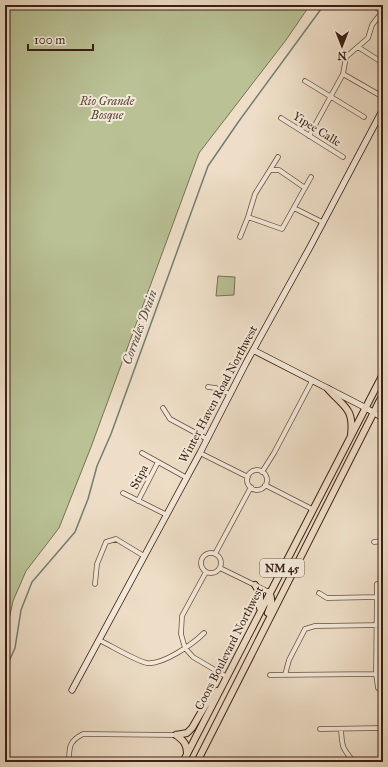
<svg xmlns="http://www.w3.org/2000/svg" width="388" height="767" font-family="'IM FELL Great Primer',serif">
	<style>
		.green { fill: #b9c195; stroke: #7a7054 }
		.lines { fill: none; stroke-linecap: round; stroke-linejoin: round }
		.stream { stroke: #747d73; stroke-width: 1.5 }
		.street-casing { stroke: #684f41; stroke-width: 5.5 }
		.secondary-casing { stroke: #3b1f14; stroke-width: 7 }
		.primary-casing { stroke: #3b1f14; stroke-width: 8 }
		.street { stroke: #f4eadb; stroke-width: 4 }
		.secondary { stroke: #f4eadb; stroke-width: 5.5 }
		.primary { stroke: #eedec7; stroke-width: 6 }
		.labels { text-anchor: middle; stroke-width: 4; stroke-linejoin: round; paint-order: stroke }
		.shield { fill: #f4eadb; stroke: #725c50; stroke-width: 1 }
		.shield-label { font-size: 11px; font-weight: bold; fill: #3b1f14 }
		.park-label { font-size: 12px; font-style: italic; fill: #5a4834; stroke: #f4eadb }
		.street-label { font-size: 12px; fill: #3b1f14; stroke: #f4eadb }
		.water-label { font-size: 13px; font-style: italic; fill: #584e43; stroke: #f4eadb }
	</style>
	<rect width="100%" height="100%" fill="#eedec7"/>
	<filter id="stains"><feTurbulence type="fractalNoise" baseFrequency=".005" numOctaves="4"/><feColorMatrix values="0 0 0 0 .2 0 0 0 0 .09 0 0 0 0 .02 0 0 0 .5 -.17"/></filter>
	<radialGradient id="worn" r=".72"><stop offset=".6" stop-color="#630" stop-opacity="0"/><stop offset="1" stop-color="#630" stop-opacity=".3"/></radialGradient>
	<path class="green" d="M5,5H310L286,40L199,153L91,447L59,528L26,571L13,601L5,638Z
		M218,276L235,277L234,295L216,296Z"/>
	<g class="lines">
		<path class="stream" d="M5,670L15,648L21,610L32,582L75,532L88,499L97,466L111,434L208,166L239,121L324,5"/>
		<g class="street-casing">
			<path id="street" d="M372,5L383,12
				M358,47L383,63
				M343,74L383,97
				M305,81L364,117
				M281,118L343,157
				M309,136L343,74L346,57L368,38L372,25L382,12
				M270,170L278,157
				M305,188L279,170H270L255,194L248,217L282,229L311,177
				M294,208L322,222
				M240,237L248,217
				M208,387L216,388L230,394
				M163,408L170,419L207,439
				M142,453L187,478
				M200,453L248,477
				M247 480a10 10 0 1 1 20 0a10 10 0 1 1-20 0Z
				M262,472L274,453L312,381
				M265,485L312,509
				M123,493L167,515
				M138,501L158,462
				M374,542L383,541
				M201 563a10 10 0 1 1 20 0a10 10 0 1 1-20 0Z
				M215,554L251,487
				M220,568L269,592
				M206,572L182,616L181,634L185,648L193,657L227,677
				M95,584L97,564L106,542L116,539L144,556
				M377,584L376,674L378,688
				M319,593L327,598L377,597
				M99,640C110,645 136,661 147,663C163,665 193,644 204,633
				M270,675L376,674
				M285,675L289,660L305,629L315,626L383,625
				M320,729L383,728
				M341,729C342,747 342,748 354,762
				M69,762C69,747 69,741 83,734L176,735"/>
		</g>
		<g class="secondary-casing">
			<path id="secondary" d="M253,350L366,408L383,418
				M72,690L200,453L246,363L310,247L383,109"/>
		</g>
		<g class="primary-casing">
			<path id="primary" d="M328,389C344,407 354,408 351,435
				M255,585L260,593V608
				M268,613C271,606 273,600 269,592
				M176,735L187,733L192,728L206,704L217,691
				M176,735C183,740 187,744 187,753
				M183,762L383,374
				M197,762L383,394"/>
		</g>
		<use href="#street" class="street"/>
		<use href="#secondary" class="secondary"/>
		<use href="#primary" class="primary"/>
	</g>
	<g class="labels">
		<rect class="shield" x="260" y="559" width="44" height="18" rx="3"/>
		<g class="shield-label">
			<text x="282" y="572">NM 45</text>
		</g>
		<g class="park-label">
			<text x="107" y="105">Rio Grande<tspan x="107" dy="14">Bosque</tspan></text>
		</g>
		<g class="street-label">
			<text transform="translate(317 129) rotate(32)" y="4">Yipee Calle</text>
			<text transform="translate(218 394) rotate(-62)" y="4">Winter Haven Road Northwest</text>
			<text transform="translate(139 477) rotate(-63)" y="4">Stipa</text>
			<text transform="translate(229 648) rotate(-63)" y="4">Coors Boulevard Northwest</text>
		</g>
		<g class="water-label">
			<text transform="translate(139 327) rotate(-70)" y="5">Corrales Drain</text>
		</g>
	</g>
	<rect width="388" height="767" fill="none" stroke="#eedec7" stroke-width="20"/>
	<rect x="6" y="6" width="376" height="755" fill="none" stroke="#3b1f14" stroke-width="2"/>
	<rect x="10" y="10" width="368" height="747" fill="none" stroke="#3b1f14"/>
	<g transform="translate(342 46) rotate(180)" stroke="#f4eadb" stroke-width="3" paint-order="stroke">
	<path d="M0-3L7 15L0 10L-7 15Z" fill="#3b1f14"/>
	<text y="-6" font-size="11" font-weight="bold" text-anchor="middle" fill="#3b1f14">N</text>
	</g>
	<path d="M28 44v6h65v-6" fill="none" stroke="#3b1f14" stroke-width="2"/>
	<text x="34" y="44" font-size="12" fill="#3b1f14" stroke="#f4eadb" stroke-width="3" paint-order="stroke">100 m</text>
	<rect width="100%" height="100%" filter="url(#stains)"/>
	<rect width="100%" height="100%" fill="url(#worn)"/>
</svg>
